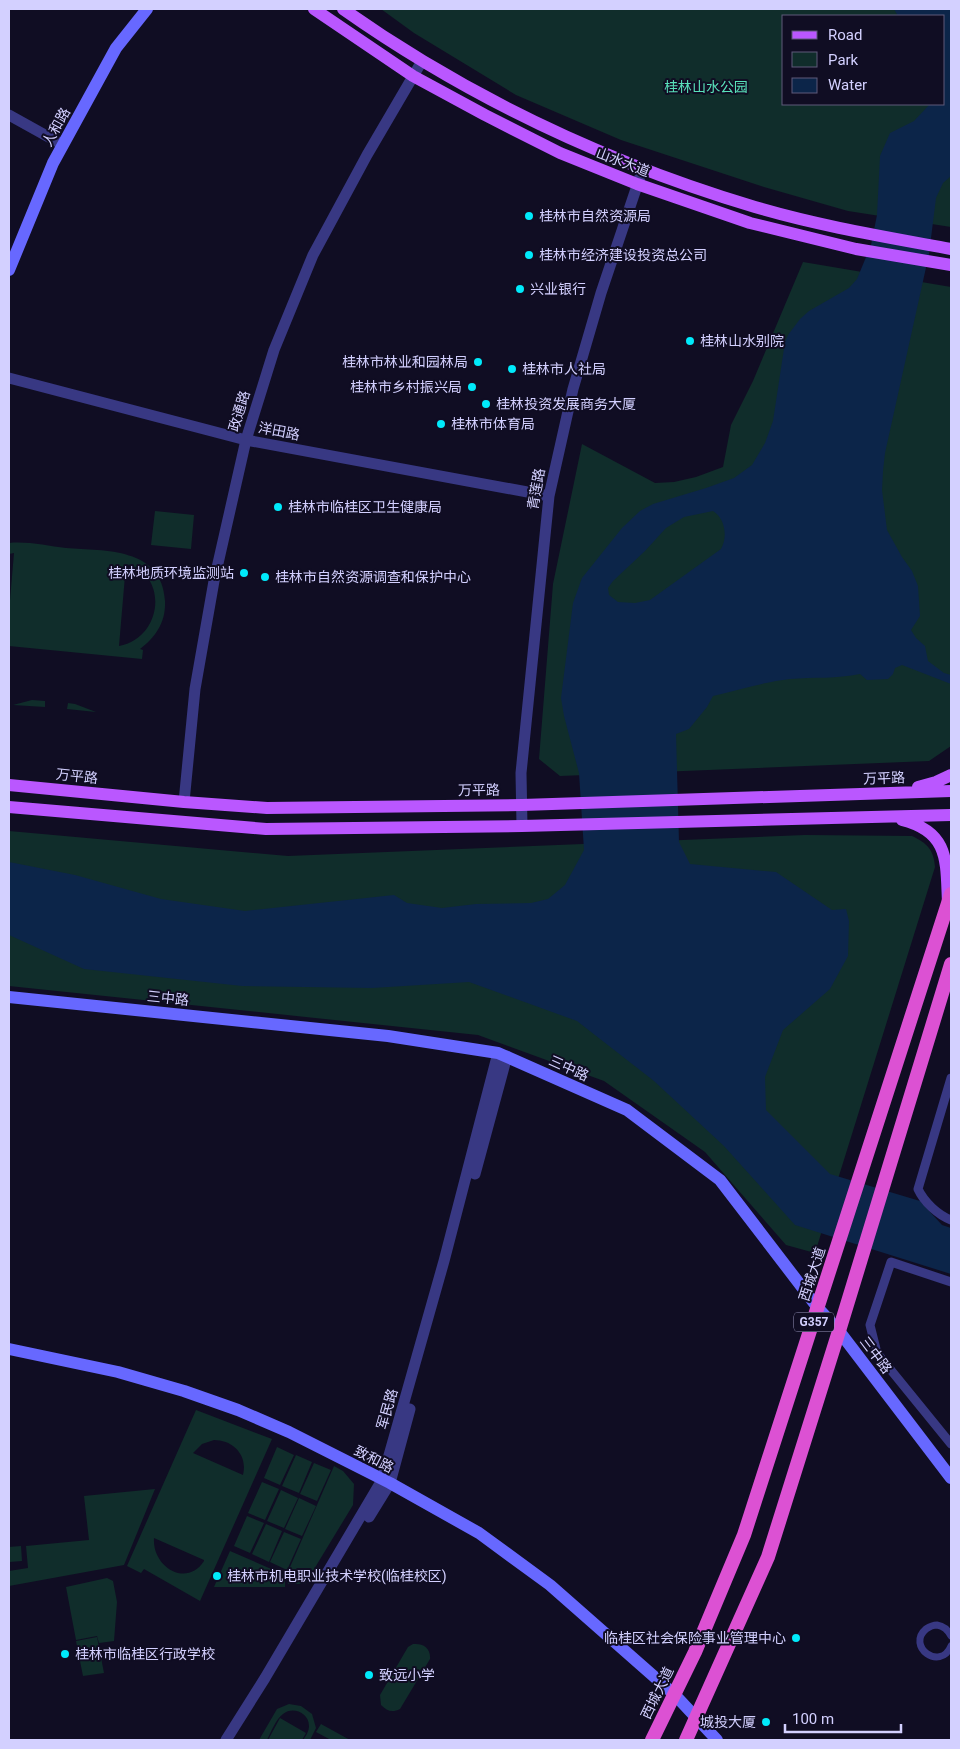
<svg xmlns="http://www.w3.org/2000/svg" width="960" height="1749" font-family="Roboto,'Noto Sans SC',sans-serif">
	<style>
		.green { fill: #102d2b; fill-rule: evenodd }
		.water { fill: #0c2549; fill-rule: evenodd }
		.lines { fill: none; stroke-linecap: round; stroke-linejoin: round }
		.pedestrian { stroke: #383883; stroke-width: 7 }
		.minor { stroke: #383883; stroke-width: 9 }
		.tertiary { stroke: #383883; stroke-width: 11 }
		.secondary { stroke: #6768ff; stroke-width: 12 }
		.primary { stroke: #ba57ff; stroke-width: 12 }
		.trunk { stroke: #dc51d3; stroke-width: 14 }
		.poi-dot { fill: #00eafb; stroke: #100d23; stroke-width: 2 }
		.labels { text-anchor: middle; stroke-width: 4; stroke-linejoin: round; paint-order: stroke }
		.shield { fill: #100d23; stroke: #9896bd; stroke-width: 1 }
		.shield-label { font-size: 12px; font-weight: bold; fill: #d3d0ff }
		.park-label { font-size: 14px; fill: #59e1ba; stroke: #100d23 }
		.street-label { font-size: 14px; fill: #d3d0ff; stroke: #100d23 }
		.poi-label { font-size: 14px; fill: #d3d0ff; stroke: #100d23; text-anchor: start }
	</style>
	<rect width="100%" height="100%" fill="#100d23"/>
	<path class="green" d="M381,9H951V227L848,211L764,187L621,140L516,95L414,33ZM784,16H944V104H784Z
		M803,262L951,287V746L929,761L560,776L539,759L553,584L582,444L655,483L674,482L696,477L723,467L731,425L753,381Z
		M155,511L194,515L191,549L151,545Z
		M9,543C27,541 48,546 66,548C105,551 162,547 165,601C166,622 156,637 140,649L143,650L142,659L9,646V612L14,553L9,554ZM126,564C169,574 163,638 119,646Z
		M32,700L45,701V707L13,705Z
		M68,703L75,704L96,712L67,709Z
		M9,831L288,856L805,835L912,836C927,843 934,850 935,867L815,1253L786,1245L705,1152L604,1081L478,1035L9,986Z
		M196,1410L272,1439L200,1601L144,1569L141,1573L127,1566ZM214,1440C233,1440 248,1455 243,1475L193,1453L202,1444ZM154,1538L204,1560V1561C187,1588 152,1567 154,1538Z
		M277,1447L294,1455L280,1485L264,1478Z
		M296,1455L312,1462L299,1493L282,1486Z
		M314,1463L331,1470L317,1501L300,1494Z
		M334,1466L343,1471L354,1484L353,1505L305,1584H288L287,1574Z
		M262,1482L279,1489L265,1520L248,1513Z
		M155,1489L124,1565L9,1586V1571L28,1568L26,1546L89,1540L84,1496Z
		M281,1490L298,1498L284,1528L267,1521Z
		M299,1498L316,1506L302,1536L285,1529Z
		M247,1516L264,1523L250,1553L234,1546Z
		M266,1524L282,1531L269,1562L252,1554Z
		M284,1532L301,1539L287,1570L270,1562Z
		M21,1546L22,1561L9,1562V1547Z
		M230,1551L285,1575V1587H214Z
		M107,1578L113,1581L117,1602L114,1641L99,1643L97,1636L76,1640L66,1587Z
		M97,1637L104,1673L83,1676L76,1641Z
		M413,1644C423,1643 431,1648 430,1659L400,1709C392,1713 387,1711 381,1705L380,1695L408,1647Z
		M289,1704L301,1706L312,1714L316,1728L310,1740H303C306,1736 309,1731 309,1726C309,1713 293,1706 283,1714C276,1719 271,1732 267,1740H259L277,1709Z
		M280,1718L306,1733L302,1740H268Z
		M321,1724L350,1740H331L316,1732Z"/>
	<path class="water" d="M894,9H951V176L943,183L936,198L929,254L885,453L883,471L882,490L887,530L902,557L912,571L918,586L920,616L911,630L916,638L925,646L928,661L944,673L951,675V684L902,665L895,668L893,674L888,679L867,680L860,674C837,679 814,677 790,679C764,682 738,690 713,696L707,707L689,729L676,734L679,842L690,864L776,872L832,910L846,909L849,921L848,956L830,989L783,1030L765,1077L766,1110L830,1174L920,1201L942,1225L951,1228V1274L795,1225L724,1146L654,1081L577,1021L469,982L372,988L242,986L84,969L9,935V862L75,875L161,899L245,911L394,895L407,903L442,908L476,904L531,903L548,899L565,885L584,850L579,773L564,716L561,698L573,603L582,578L622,528L640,511L653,504L706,488L734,478L752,465L765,443L773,421L785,342L788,335L800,319L809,311L849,288L857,279L871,245L877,215L880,156L890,133L914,121L930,104H944V16H898ZM713,511C725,518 728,537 721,549L650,600L635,603L618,602L609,595L608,588L613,581L645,551L666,528L684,517Z"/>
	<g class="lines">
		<path class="pedestrian" d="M951,1636C948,1630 944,1626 937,1625C933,1625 929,1627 926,1629C906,1646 940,1672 951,1646"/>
		<path class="minor" d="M951,1078L918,1189C924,1202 938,1215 951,1220
			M951,1282L891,1262L870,1325L877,1353L951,1444"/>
		<path class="tertiary" d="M9,115L63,145
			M9,378L246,440L549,496
			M184,802L195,689L214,581L246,440L274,350L313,255L367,155L422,61
			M522,826L521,773L549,496L573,389L601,293L643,168
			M475,1174L507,1056
			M369,1517L390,1483L410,1409
			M226,1740L265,1678L382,1480L444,1261L498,1053"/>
		<path class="secondary" d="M9,270L53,163L116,48L147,9
			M9,997L388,1036L498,1053L627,1110L720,1180L818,1308L839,1331L951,1478
			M9,1349L118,1372L184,1391L238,1410L289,1432L390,1483L479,1533L550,1585L675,1695L717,1740"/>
		<path class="primary" d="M314,9L413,76L485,115L560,153L637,184L750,223L856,249L951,265
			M343,9C468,97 608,163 755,207C819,226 886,237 951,249
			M9,785L184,802L267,808L522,805L951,791
			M918,787L936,782L951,775
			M9,807L266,829L522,826L951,815
			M902,820C950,832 946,862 948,903"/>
		<path class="trunk" d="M652,1740L695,1652L744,1535L951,894
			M686,1740L768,1557L839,1331L951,964"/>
	</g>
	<g class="poi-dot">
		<circle cx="529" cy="216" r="5"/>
		<circle cx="529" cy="255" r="5"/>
		<circle cx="520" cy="289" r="5"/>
		<circle cx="690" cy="341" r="5"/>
		<circle cx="478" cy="362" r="5"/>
		<circle cx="512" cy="369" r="5"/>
		<circle cx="472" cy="387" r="5"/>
		<circle cx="486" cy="404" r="5"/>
		<circle cx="441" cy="424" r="5"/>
		<circle cx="278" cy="507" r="5"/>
		<circle cx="244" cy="573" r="5"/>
		<circle cx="265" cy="577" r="5"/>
		<circle cx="217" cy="1576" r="5"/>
		<circle cx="796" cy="1638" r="5"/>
		<circle cx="65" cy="1654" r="5"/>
		<circle cx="369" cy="1675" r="5"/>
		<circle cx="766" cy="1722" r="5"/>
	</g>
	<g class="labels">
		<rect class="shield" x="794" y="1312.5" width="40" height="19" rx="4"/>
		<g class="shield-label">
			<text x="814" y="1326">G357</text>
		</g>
		<g class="park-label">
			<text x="706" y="92">桂林山水公园</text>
		</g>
		<g class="street-label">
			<text transform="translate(56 127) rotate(-61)" y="5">人和路</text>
			<text transform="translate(623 162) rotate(21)" y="5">山水大道</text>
			<text transform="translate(239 411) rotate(-73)" y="5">政通路</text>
			<text transform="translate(279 431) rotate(11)" y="5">洋田路</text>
			<text transform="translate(536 489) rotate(-80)" y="5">青莲路</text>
			<text transform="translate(77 776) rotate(6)" y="5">万平路</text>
			<text transform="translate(884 778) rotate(-2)" y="5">万平路</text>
			<text transform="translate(479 790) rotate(-1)" y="5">万平路</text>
			<text transform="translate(168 998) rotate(6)" y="5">三中路</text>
			<text transform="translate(569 1068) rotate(24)" y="5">三中路</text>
			<text transform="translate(812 1274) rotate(-72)" y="5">西城大道</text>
			<text transform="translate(876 1355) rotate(53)" y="5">三中路</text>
			<text transform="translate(387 1409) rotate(-74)" y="5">军民路</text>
			<text transform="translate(374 1459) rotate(27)" y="5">致和路</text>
			<text transform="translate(657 1693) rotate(-64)" y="5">西城大道</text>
		</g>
		<g class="poi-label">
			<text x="539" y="221">桂林市自然资源局</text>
			<text x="539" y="260">桂林市经济建设投资总公司</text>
			<text x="530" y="294">兴业银行</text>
			<text x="700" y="346">桂林山水别院</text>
			<text x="468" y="367" text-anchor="end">桂林市林业和园林局</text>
			<text x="522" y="374">桂林市人社局</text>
			<text x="462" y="392" text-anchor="end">桂林市乡村振兴局</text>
			<text x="496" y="409">桂林投资发展商务大厦</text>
			<text x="451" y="429">桂林市体育局</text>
			<text x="288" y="512">桂林市临桂区卫生健康局</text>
			<text x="234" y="578" text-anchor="end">桂林地质环境监测站</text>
			<text x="275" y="582">桂林市自然资源调查和保护中心</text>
			<text x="227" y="1581">桂林市机电职业技术学校(临桂校区)</text>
			<text x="786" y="1643" text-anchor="end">临桂区社会保险事业管理中心</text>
			<text x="75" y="1659">桂林市临桂区行政学校</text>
			<text x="379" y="1680">致远小学</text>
			<text x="756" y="1727" text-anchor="end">城投大厦</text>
		</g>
	</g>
	<rect width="960" height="1749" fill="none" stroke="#d3d0ff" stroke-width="20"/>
	<rect x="782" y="15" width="162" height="90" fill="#100d23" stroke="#5e5b7b"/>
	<rect x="792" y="31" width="25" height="8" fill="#ba57ff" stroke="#5e5b7b"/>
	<text x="828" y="40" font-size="15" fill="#d3d0ff">Road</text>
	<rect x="792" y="52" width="25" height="15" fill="#102d2b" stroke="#5e5b7b"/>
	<text x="828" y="65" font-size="15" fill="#d3d0ff">Park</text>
	<rect x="792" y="78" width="25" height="15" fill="#0c2549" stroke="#5e5b7b"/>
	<text x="828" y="90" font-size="15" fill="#d3d0ff">Water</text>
	<path d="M785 1724v8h116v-8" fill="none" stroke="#d3d0ff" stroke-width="2.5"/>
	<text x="792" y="1724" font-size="15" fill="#d3d0ff" stroke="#100d23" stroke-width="4" paint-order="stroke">100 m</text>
</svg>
